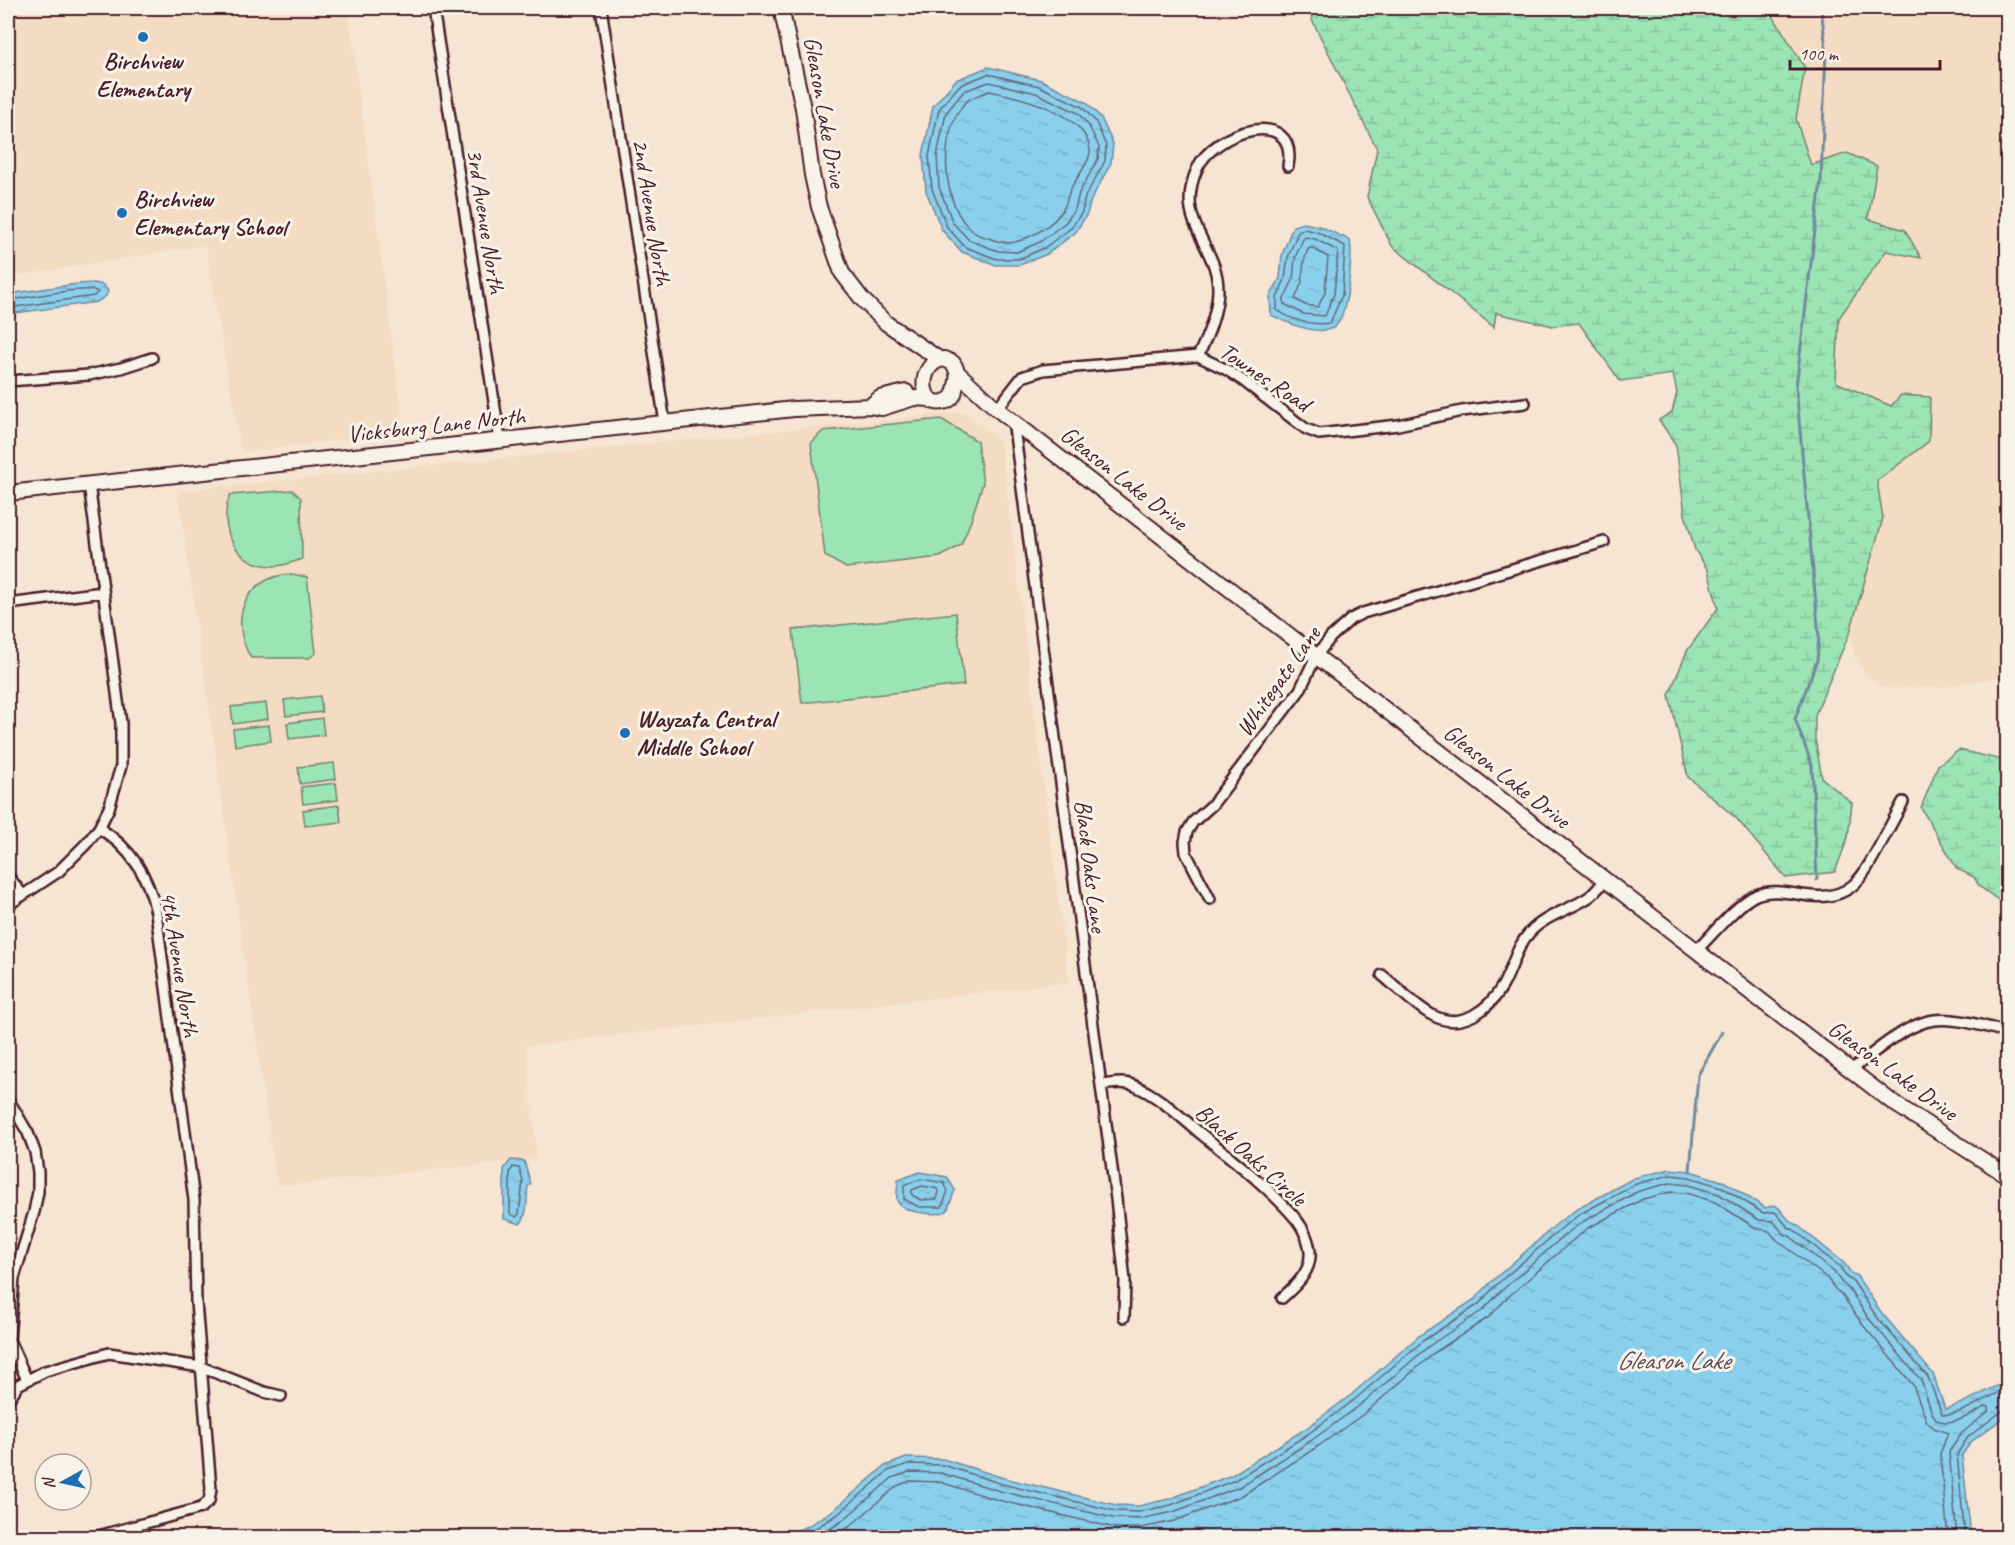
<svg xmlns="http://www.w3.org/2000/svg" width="2015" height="1545" font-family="Caveat,sans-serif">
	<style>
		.built { fill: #f4dbc3 }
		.grass { fill: #9be4b3; stroke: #72826f; stroke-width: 1.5 }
		.wetland { fill: url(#wetland-marsh); stroke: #72826f; stroke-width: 1.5 }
		.water { fill: url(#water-ripples); stroke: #70899f; stroke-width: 1.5 }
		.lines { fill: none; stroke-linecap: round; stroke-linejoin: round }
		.shore { stroke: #646678; stroke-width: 1.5 }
		.stream { stroke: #70899f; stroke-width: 3 }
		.street-casing { stroke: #4a1f2b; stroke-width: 14 }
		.secondary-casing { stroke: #4a1f2b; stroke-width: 18 }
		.street { stroke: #f7f3e8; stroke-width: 9 }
		.secondary { stroke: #f7f3e8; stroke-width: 14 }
		.poi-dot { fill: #1f6fb2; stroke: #f7f3e8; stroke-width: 2 }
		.labels { text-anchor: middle; stroke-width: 6; stroke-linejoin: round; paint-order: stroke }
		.poi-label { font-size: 24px; font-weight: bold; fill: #4a1f2b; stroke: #f7f3e8; text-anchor: start }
		.street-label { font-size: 24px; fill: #4a1f2b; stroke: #f7f3e8 }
		.water-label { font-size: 26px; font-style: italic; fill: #5a4b5b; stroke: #f7f3e8 }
	</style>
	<defs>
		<pattern id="wetland-marsh" width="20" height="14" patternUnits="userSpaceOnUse" patternTransform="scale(1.5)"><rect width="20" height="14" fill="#9be4b3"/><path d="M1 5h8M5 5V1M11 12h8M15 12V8" fill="none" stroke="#87c39a"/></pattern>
		<pattern id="water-ripples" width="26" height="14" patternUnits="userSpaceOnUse" patternTransform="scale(1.5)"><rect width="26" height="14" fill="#8ad0ec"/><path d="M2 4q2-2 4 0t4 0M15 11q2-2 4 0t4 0" fill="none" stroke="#79b2cb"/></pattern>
	</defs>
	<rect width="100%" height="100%" fill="#f5e5d2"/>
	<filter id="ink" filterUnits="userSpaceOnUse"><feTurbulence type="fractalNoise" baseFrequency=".0167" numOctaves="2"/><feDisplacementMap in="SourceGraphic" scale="12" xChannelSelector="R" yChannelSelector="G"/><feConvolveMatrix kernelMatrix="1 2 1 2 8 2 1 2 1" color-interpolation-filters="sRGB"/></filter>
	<g filter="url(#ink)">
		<path class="built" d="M8,8H348L404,432L241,452L206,245L8,277Z
			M1768,8H2007V678H1994L1942,687L1885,688L1867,677L1855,658L1850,632L1883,518L1877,481L1929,441L1891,406L1836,383L1839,318L1886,250L1921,257L1905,230L1868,219L1847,153L1811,165L1796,119L1805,68Z
			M965,412L1000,441L1069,982L526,1046L537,1159L277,1186L178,491Z"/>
		<path class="grass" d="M941,419L977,441L983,483L970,523L961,545L940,557L846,568L825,556L811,443L823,431Z
			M292,490L301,498L302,559C293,562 284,566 274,566C236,567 217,528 230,495Z
			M291,574L307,577L316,653L309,658H251C228,620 244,577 291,574Z
			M956,613L964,685L802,703L793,630Z
			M320,696L322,712L286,716L284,700Z
			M266,703L268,719L233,724L231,707Z
			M322,718L324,735L289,739L287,723Z
			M269,725L271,741L235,746L233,729Z
			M334,763L336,779L300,784L298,767Z
			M336,783L338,800L303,804L301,787Z
			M339,805L341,822L305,826L303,810Z"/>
		<path class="wetland" d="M1310,8H1768L1805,68L1796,119L1811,165L1847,153L1877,166L1868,219L1905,230L1921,258L1886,251L1839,318L1836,382L1891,406L1901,395L1930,397L1929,441L1877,481L1883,518L1850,632L1815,715V739L1822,778L1852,803L1848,837L1835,872L1786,878L1737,819L1688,777L1669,695L1687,651L1718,608L1708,570L1695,550L1685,514L1676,445L1659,420L1672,412L1677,393L1673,374L1620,381L1579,323L1553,326L1496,313L1494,327L1392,246L1367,197L1377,149L1312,20Z
			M1959,750L2007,761V906L1980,887L1974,877L1957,869L1921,808L1938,765Z"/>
		<path class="water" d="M988,67L1041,80L1086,102L1101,118L1113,144L1111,163L1091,200L1087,214L1076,232L1047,254L1020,265H996L962,252L942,230L926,191L923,155L933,106L956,80Z
			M1303,223L1319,226L1350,240C1353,256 1348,321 1333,328C1315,336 1286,322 1271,315L1270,297L1280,278L1282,255L1293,226Z
			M94,283L103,285L108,291L106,296L97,302L8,314V294L77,284Z
			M511,1160L524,1161L531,1184L528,1186C526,1198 529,1214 520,1224L504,1219V1169Z
			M1670,1169L1690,1171L1725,1182L1765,1208L1775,1205C1783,1210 1787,1222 1797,1225L1844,1263L1852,1274L1856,1275L1881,1312L1933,1374L1945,1409C1967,1403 1986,1390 2007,1382V1415L1971,1442L1962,1455L1971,1537H781L808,1526L834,1510L885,1466L906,1458L943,1459L1004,1478L1116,1505L1139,1506L1169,1499L1232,1475L1305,1429L1351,1395L1420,1335L1475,1299L1491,1282L1559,1222L1577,1209L1634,1178Z
			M920,1172L947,1177L955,1190L947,1211C938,1217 901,1213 897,1200C896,1195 898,1186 898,1180Z"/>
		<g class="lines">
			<path class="shore" d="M988,74L1039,86L1082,107L1096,122L1106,146L1105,161L1085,197L1082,212L1071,228L1044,248L1019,259H997L965,247L947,227L932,189L929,156L939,109L960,85Z
				M989,82L1036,93L1078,113L1089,126L1099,147L1098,159L1079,193L1075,209L1066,222L1040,242L1017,252L998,251L969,240L953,223L939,187L937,156L946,113L964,91Z
				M989,91C1020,97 1085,112 1090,150C1091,161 1075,180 1070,190C1067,198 1067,204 1062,211C1054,223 1039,233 1026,238C1014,244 1004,244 991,239C986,237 979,236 974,232C940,208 937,127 968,100C974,96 983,94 989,91Z
				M1304,229L1317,232L1345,246L1342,295L1330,323C1312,326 1291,320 1277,310V298L1285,279L1288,257L1298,232Z
				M1306,237L1315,239L1338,251L1334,294L1325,316L1303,314L1284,304V299L1293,280L1295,258L1303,239Z
				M1312,248L1328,257L1325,292L1318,307L1305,305L1295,299L1302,282L1304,261L1308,249Z
				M8,300C25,299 88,284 98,292L94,296L8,308
				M513,1167L519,1168L523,1181L519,1214L516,1217L510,1213V1172Z
				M921,1179L944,1183L948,1191L942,1207H919L904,1199V1185Z
				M922,1186L938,1189L939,1192L937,1199L921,1200L912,1195V1190Z
				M797,1538L811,1531L837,1515L888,1471L908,1464L943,1465L1002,1484L1115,1511L1139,1512L1171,1505L1235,1480L1308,1434L1354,1400L1424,1340L1479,1304L1495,1286L1563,1227L1580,1214L1636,1184L1670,1175L1689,1177L1722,1187L1763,1213L1775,1212L1788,1227L1794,1230L1840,1267L1847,1278L1853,1281L1876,1316L1928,1377L1942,1414C1958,1418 1991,1395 2008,1388
				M816,1538L842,1521L892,1478L909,1472L941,1473L1000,1491L1113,1518L1140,1519L1173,1512L1239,1487L1312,1440L1359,1406L1429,1346L1483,1310L1500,1292L1567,1233L1584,1221L1639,1191L1670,1183L1688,1185L1719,1194L1759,1220L1773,1221L1783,1233L1791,1237L1834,1272L1842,1283L1848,1288L1870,1320L1921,1380L1932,1413L1937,1420C1953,1427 1973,1414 1986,1406L1989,1407V1411L1962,1433L1949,1452L1957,1538
				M832,1538L849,1527L897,1486L910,1481L940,1482L998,1500L1115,1528H1141L1174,1521L1241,1496L1317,1447L1365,1413L1434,1353L1489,1317L1507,1298L1573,1240L1588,1228L1643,1199L1670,1192L1686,1193L1715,1202L1754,1227L1769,1231L1777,1240L1827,1278L1835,1289L1842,1295L1863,1325L1913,1385L1927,1422L1934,1428L1948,1433L1940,1454L1948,1538
				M1965,1538L1957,1454L1968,1437L2002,1411L2008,1410"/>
			<path class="stream" d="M1817,880L1812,765L1795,719L1817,660L1819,637L1796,387L1821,181L1826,49L1821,8
				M1690,1171L1698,1075L1722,1032"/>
			<g class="street-casing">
				<path id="street" d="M433,8L500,440
					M601,8L665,423
					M1198,356C1208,336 1217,314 1218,291C1219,245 1173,224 1197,169C1213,131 1299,105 1288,166
					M8,381L89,375L121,368L152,358
					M997,409L1022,377L1043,370L1198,356L1227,370L1242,380L1306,429L1319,434L1398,425L1462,411L1525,403
					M1013,420L1116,1199L1125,1281L1124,1317
					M8,604L103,592
					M8,876L22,894
					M1210,899L1186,853L1185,842L1187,832L1193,822L1212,805L1300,690L1316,656L1331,637L1351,619L1363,613L1604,542
					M8,905L58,872L86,844L99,828L109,808L121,766V723L89,484
					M1696,951C1711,936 1738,903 1756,895C1774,888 1792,894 1811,896C1851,900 1862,878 1879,847C1887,832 1895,817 1903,802
					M1382,975C1398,988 1414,1005 1432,1015C1461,1031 1489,1010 1503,985C1513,967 1516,947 1530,932C1546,915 1570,910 1589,897C1595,893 1599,887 1604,881
					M1851,1070C1874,1053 1905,1024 1934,1020C1957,1017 1985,1027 2008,1032
					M1101,1085C1112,1084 1122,1081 1133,1085C1156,1094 1181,1117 1200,1133C1233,1160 1268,1186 1296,1219C1304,1229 1311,1244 1310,1257C1309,1274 1294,1287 1282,1298
					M8,1099L28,1133L35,1152L38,1172V1192L34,1212L14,1278L9,1340L27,1380
					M8,1400L18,1385L45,1371L109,1353L201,1367L264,1392L281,1396
					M91,1538L201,1508L209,1501L211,1489L196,1302L194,1200L156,912C148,875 131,848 99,828"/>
			</g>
			<g class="secondary-casing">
				<path id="secondary" d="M781,8L803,108L812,175L819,207L842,273L862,299L886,323L939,359
					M944,359L953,363C959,372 958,379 955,390C954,396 950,401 943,402C918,407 918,362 944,359Z
					M958,373L997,409L1892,1102L2008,1176
					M870,406L880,398L906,392
					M8,493L794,409L870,406L882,408L914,398L930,399"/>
			</g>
			<use href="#street" class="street"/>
			<use href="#secondary" class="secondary"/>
		</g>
	</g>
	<g class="poi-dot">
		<circle cx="143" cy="37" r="6"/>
		<circle cx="122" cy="213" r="6"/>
		<circle cx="625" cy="733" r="6"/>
	</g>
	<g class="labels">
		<g class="poi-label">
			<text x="143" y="69" text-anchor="middle">Birchview<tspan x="143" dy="28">Elementary</tspan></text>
			<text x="134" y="207">Birchview<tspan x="134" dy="28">Elementary School</tspan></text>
			<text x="637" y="727">Wayzata Central<tspan x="637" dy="28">Middle School</tspan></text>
		</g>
		<g class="street-label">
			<text transform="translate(825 112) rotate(80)" y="8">Gleason Lake Drive</text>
			<text transform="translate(652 212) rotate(81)" y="8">2nd Avenue North</text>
			<text transform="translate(486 221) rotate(81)" y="8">3rd Avenue North</text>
			<text transform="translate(1265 377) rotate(34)" y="8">Townes Road</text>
			<text transform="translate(436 425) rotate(-6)" y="8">Vicksburg Lane North</text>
			<text transform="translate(1124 478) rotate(38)" y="8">Gleason Lake Drive</text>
			<text transform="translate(1278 681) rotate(-55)" y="8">Whitegate Lane</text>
			<text transform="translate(1507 776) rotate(38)" y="8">Gleason Lake Drive</text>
			<text transform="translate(1091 866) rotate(83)" y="8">Black Oaks Lane</text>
			<text transform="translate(180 964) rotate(81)" y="8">4th Avenue North</text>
			<text transform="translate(1893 1070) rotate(36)" y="8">Gleason Lake Drive</text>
			<text transform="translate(1251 1155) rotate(42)" y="8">Black Oaks Circle</text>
		</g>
		<g class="water-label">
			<text x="1673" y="1369">Gleason Lake</text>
		</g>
	</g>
	<rect width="2015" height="1545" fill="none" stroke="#f7f3e8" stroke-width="30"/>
	<rect x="15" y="15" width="1985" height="1515" fill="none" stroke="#4a1f2b" stroke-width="2" filter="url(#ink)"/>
	<g transform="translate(63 1482) rotate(262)"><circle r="28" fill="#f7f3e8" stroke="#b29e9c" stroke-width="1.5"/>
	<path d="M0-4.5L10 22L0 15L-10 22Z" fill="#1f6fb2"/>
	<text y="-9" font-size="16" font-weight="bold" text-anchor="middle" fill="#4a1f2b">N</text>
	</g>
	<path d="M1790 60v9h150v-9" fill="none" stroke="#4a1f2b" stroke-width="3"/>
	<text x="1799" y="60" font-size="18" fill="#4a1f2b" stroke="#f7f3e8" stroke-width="4.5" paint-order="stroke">100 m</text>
</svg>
